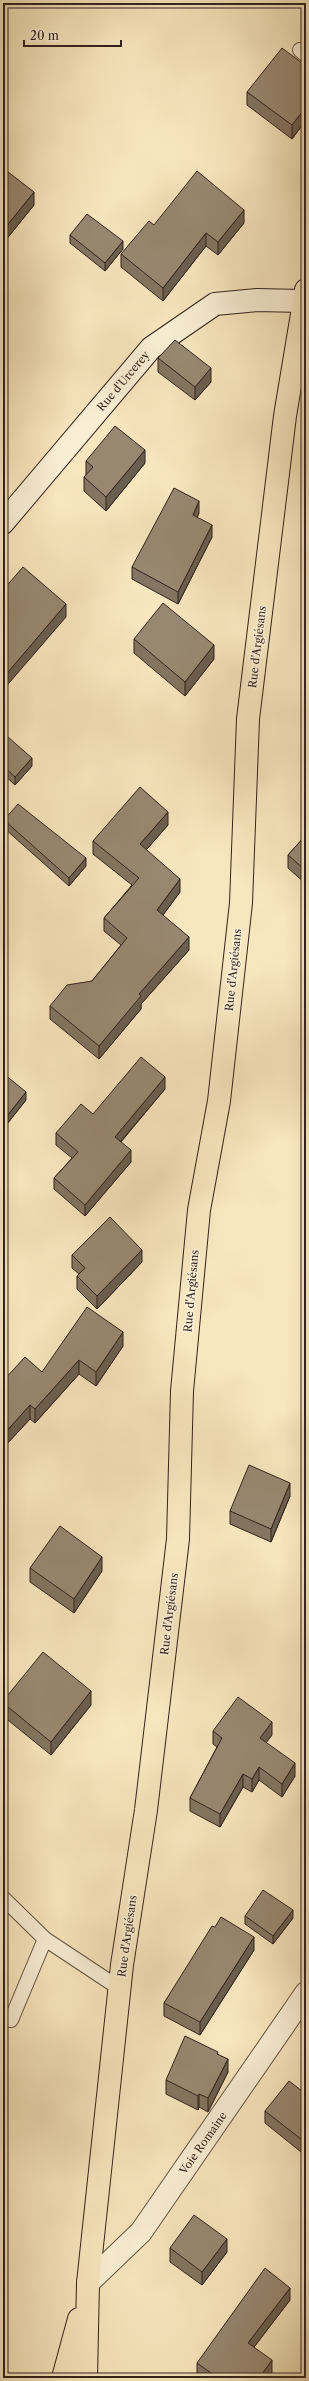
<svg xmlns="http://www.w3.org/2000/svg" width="309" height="2381" font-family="'Libre Caslon Text',serif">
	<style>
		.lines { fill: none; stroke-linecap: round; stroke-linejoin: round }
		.lane-casing { stroke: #635345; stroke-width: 16 }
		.street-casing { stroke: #635345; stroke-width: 24 }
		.secondary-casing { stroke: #31221d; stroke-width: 24 }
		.primary-casing { stroke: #31221d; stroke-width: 24 }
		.lane { stroke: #faefd5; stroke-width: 14 }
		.street { stroke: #faefd5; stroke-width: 22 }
		.secondary { stroke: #faefd5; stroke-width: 22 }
		.primary { stroke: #f8e6be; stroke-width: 22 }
		.wall { fill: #837561; stroke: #31221d }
		.shaded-wall { fill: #6a5f4f; stroke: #31221d }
		.building { fill: #988871; stroke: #31221d }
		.labels { text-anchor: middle; stroke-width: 3.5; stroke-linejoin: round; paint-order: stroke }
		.street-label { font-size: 11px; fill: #31221d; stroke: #faefd5 }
	</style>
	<rect width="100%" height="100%" fill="#f8e6be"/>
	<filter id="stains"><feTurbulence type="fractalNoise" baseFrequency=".005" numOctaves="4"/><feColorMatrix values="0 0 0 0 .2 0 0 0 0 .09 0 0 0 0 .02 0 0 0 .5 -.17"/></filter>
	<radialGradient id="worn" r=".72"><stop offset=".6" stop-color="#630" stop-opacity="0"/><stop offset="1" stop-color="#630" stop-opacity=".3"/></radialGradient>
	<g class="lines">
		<g class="lane-casing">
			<path id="lane" d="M300,50L306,55
				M3,1898L45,1939L119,1988
				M11,2020L45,1939"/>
		</g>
		<g class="street-casing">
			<path id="street" d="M88,2283L141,2232L306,1993"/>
		</g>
		<g class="secondary-casing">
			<path id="secondary" d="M3,523L151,348L215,304L257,300L303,301"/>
		</g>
		<g class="primary-casing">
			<path id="primary" d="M63,2378L79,2319
				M86,2378L88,2283L122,1965L146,1810L178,1539L182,1391L199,1210L219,1101L241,903L248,719L285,416L306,290"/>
		</g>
		<use href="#lane" class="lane"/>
		<use href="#street" class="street"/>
		<use href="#secondary" class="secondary"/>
		<use href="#primary" class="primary"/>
	</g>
	<path class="wall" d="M306,66V120L292,139L247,105V92Z
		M3,168L34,205L5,241L3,239Z
		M244,223L218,255L206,246L163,301L121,267V254L154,225Z
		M70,235L123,249L105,271L70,243Z
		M158,358L211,382L195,400L158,372Z
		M86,461L145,463L106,511L84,491V477L86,475Z
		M199,513L197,517L212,537L178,604L132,579V567Z
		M134,639L214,659L185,696L134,653Z
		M3,742L32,766L15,785L3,774Z
		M4,820L86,866L69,886L4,828Z
		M168,825L146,850L180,892L163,915L189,950L141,1004V1009L99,1059L50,1019V1006L92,981L121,945L104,931V918L132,885L93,854V841Z
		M306,835V884L288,868V855Z
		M306,955V974L304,971V958Z
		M3,1075L26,1100L7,1124L3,1121Z
		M165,1089L121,1142L131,1162L85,1216L54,1189V1178L72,1158L56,1145V1133L93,1114Z
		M72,1255L142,1262L97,1309L77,1289V1276L79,1274L72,1268Z
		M123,1346L96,1386L79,1374L35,1423L30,1419L4,1447L3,1446V1381L42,1372Z
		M306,1400V1419L303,1417V1403Z
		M290,1496L271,1542L230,1524V1511Z
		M30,1568L102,1571L74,1613L30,1582Z
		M3,1701L91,1705L51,1755L3,1716Z
		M213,1731L272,1735L266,1742L295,1776L282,1797L259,1780L252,1792L243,1787L220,1827L190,1811V1798L217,1747L213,1744Z
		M245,1916L293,1918L273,1944L245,1924Z
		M215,1927L254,1950L200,2035L164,2016V2003Z
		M218,2054L228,2072L208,2112L199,2107L198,2110L166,2094V2080Z
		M306,2094V2156L265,2123V2111Z
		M170,2248L227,2252L202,2285L170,2262Z
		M290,2300L254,2347L272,2372L268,2378H201L197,2375V2363Z"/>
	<path class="shaded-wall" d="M306,107V120L292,139V125Z
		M34,192V205L5,241V228Z
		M244,210V223L218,255V242Z
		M206,233V246L163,301V288Z
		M123,241V249L105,271V263Z
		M211,368V382L195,400V387Z
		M5,431V442L3,445V433Z
		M145,450V463L106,511V497Z
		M199,501V513L193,527V515Z
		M212,525V537L178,604V592Z
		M66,604V617L3,690V678Z
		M214,645V659L185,696V682Z
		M32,758V766L15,785V777Z
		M168,812V825L140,857V844Z
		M86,858V866L69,886V878Z
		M180,879V892L157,923V910Z
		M189,937V950L141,1004V1009L99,1059V1046L139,994Z
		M165,1077V1089L115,1148V1137Z
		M26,1092V1100L7,1124V1116Z
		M131,1150V1162L85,1216V1205Z
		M142,1250V1262L97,1309V1296Z
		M123,1332V1346L96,1386V1372Z
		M79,1360V1374L35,1423V1409Z
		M30,1405V1419L4,1447V1434Z
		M290,1483V1496L271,1542V1529Z
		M102,1557V1571L74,1613V1599Z
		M91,1691V1705L51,1755V1742Z
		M272,1722V1735L260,1751V1738Z
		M295,1763V1776L282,1797V1784Z
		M259,1767V1780L252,1792V1779Z
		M243,1774V1787L220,1827V1814Z
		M293,1910V1918L273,1944V1936Z
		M254,1937V1950L200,2035V2022Z
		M228,2059V2072L208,2112V2098Z
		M199,2094V2107L198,2110V2096Z
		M227,2239V2252L202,2285V2272Z
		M290,2288V2300L248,2355V2343Z
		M272,2360V2372L268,2378H259Z"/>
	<path class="building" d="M282,48L306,66V107L292,125L247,92Z
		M3,168L34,192L5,228L3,226Z
		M197,171L244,210L218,242L206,233L163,288L121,254L149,221L154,225Z
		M87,214L123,241L105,263L70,235Z
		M175,340L211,368L195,387L158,358Z
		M115,426L145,450L106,497L84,477L93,467L86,461Z
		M3,429L5,431L3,433Z
		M174,488L199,501L193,515L212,525L178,592L132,567Z
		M23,567L66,604L3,678V590Z
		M163,603L214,645L185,682L134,639Z
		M8,737L32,758L15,777L3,766V742Z
		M140,787L168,812L140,844L180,879L157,910L189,937L139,994L141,996L99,1046L50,1006L67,985L92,981L127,938L104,918L139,878L93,841Z
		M18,804L86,858L69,878L4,820Z
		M306,835V871L288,855Z
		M306,955V960L304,958Z
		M141,1057L165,1077L115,1137L131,1150L85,1205L54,1178L78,1152L56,1133L81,1104L93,1114Z
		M4,1074L26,1092L7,1116L3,1113V1075Z
		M110,1217L142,1250L97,1296L77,1276L85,1268L72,1255Z
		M87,1307L123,1332L96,1372L79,1360L35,1409L30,1405L4,1434L3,1433V1381L25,1357L42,1372Z
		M306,1400V1406L303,1403Z
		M249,1465L290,1483L271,1529L230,1511Z
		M60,1526L102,1557L74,1599L30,1568Z
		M43,1652L91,1691L51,1742L3,1703V1701Z
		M238,1697L272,1722L260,1738L295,1763L282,1784L259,1767L252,1779L243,1774L220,1814L190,1798L222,1738L213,1731Z
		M263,1890L293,1910L273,1936L245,1916Z
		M221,1917L254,1937L200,2022L164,2003L212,1926L215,1927Z
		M185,2036L218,2052L217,2054L228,2059L208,2098L199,2094L198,2096L166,2080Z
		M289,2081L306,2094V2143L265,2111Z
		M194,2215L227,2239L202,2272L170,2248Z
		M265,2268L290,2288L248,2343L272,2360L259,2378H218L197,2363Z"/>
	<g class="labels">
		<g class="street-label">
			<text transform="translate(123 381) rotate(-50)" y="4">Rue d'Urcerey</text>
			<text transform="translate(257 647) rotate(-83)" y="4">Rue d'Argiésans</text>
			<text transform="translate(233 970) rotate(-84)" y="4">Rue d'Argiésans</text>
			<text transform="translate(191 1291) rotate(-85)" y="4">Rue d'Argiésans</text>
			<text transform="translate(169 1614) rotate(-83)" y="4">Rue d'Argiésans</text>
			<text transform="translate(127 1936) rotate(-82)" y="4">Rue d'Argiésans</text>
			<text transform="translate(203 2143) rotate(-55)" y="4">Voie Romaine</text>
		</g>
	</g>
	<rect width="309" height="2381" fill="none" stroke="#f8e6be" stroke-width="16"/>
	<rect x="4" y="4" width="301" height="2373" fill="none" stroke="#31221d" stroke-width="2"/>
	<rect x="8" y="8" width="293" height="2365" fill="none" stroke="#31221d"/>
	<path d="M24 40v6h97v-6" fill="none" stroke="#31221d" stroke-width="2"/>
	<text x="30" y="40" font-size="12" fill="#31221d" stroke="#faefd5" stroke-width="3" paint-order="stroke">20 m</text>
	<rect width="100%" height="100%" filter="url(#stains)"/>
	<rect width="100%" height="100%" fill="url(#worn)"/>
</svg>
